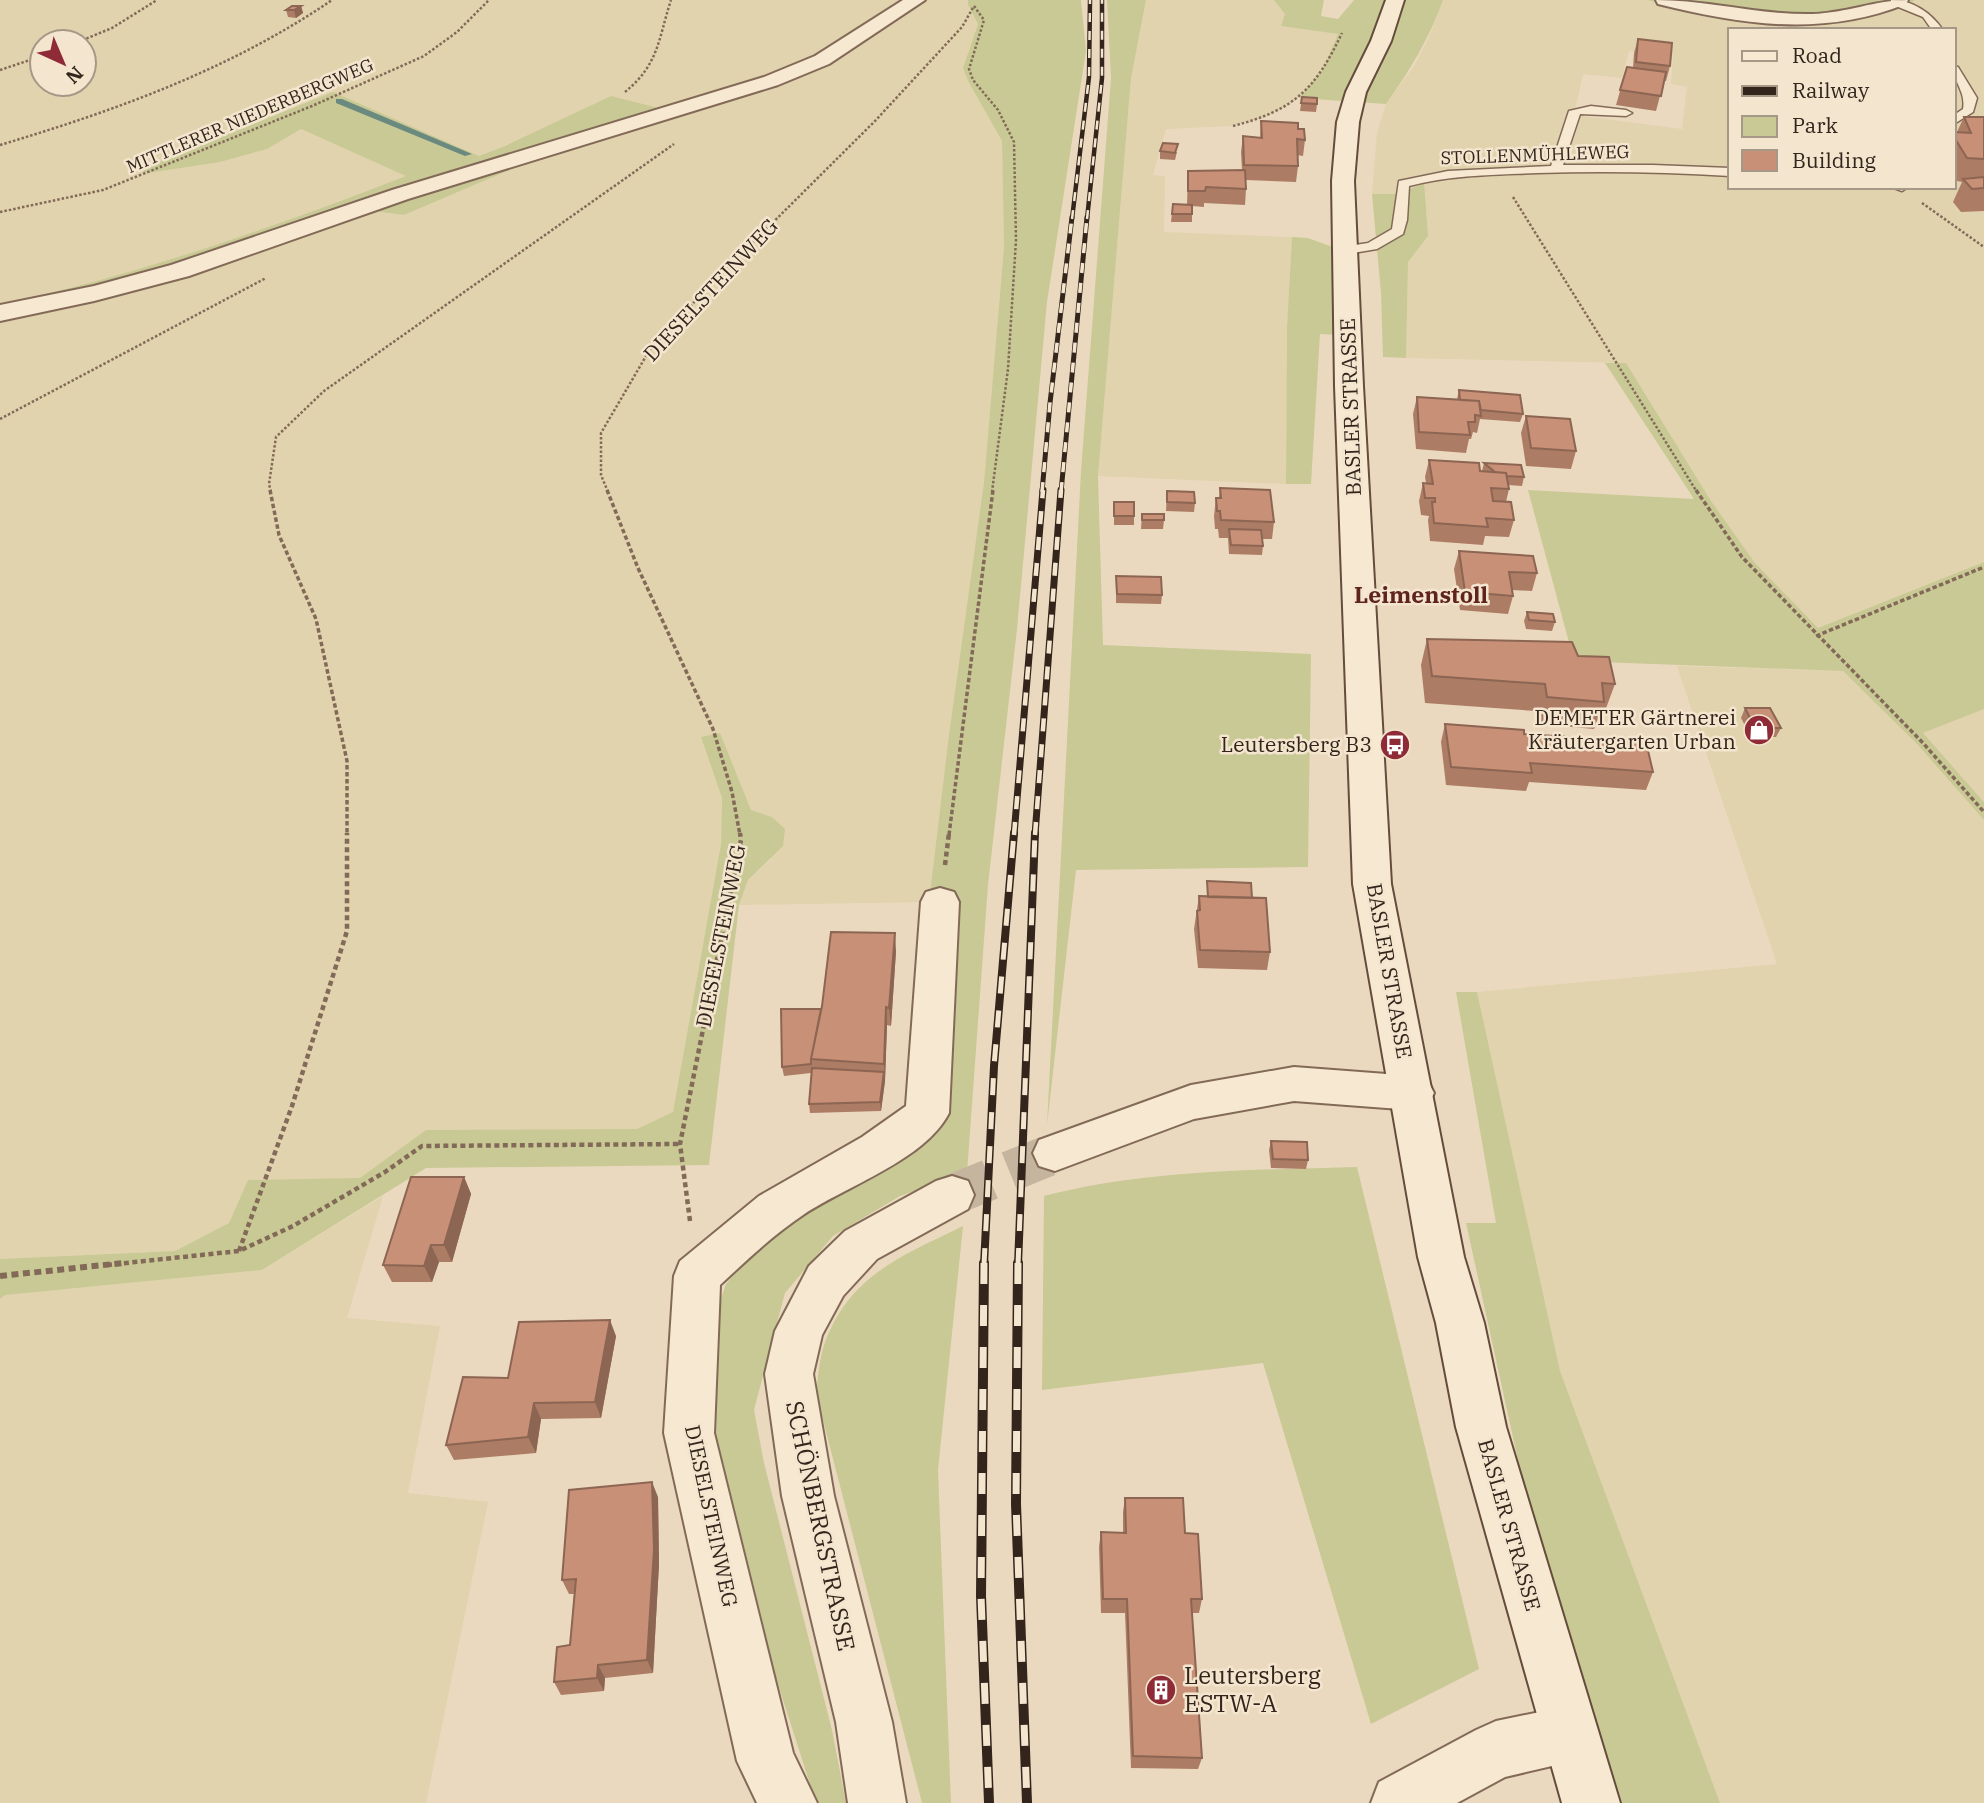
<svg xmlns="http://www.w3.org/2000/svg" width="1984" height="1803" font-family="'IBM Plex Serif',serif">
	<style>
		.farmland { fill: #e1d3ad; fill-rule: evenodd }
		.green { fill: #c8c994 }
		.lines { fill: none; stroke-linecap: round; stroke-linejoin: round }
		.stream { fill: #6a8a7f; fill-rule: evenodd }
		.street-tunnel { stroke: #c6b59e; stroke-width: 41; stroke-dasharray: 41 21; stroke-linecap: butt }
		.lane-casing { stroke: #836a58; stroke-width: 3 }
		.street-casing { stroke: #836a58; stroke-width: 4 }
		.secondary-casing { stroke: #654c3c; stroke-width: 4 }
		.path-far3 { stroke: #836a58; stroke-width: 2.5; stroke-dasharray: 2.5 2; stroke-linecap: butt }
		.path-far2 { stroke: #836a58; stroke-width: 3.5; stroke-dasharray: 4.5 2.5; stroke-linecap: butt }
		.path-far1 { stroke: #836a58; stroke-width: 4.5; stroke-dasharray: 5 3.5; stroke-linecap: butt }
		.path { stroke: #836a58; stroke-width: 6; stroke-dasharray: 7 4.5; stroke-linecap: butt }
		.lane { fill: #f7e8d1; fill-rule: evenodd }
		.street { fill: #f7e8d1; fill-rule: evenodd }
		.secondary { fill: #f7e8d1; fill-rule: evenodd }
		.rail-far4-casing { stroke: #33251c; stroke-width: 4.5 }
		.rail-far3-casing { stroke: #33251c; stroke-width: 5 }
		.rail-far2-casing { stroke: #33251c; stroke-width: 7 }
		.rail-far1-casing { stroke: #33251c; stroke-width: 8 }
		.rail-casing { stroke: #33251c; stroke-width: 10 }
		.rail-far4 { stroke: #f3e5ce; stroke-width: 2.5; stroke-dasharray: 9; stroke-linecap: butt }
		.rail-far3 { stroke: #f3e5ce; stroke-width: 3.5; stroke-dasharray: 10; stroke-linecap: butt }
		.rail-far2 { stroke: #f3e5ce; stroke-width: 4.5; stroke-dasharray: 13; stroke-linecap: butt }
		.rail-far1 { stroke: #f3e5ce; stroke-width: 5; stroke-dasharray: 17; stroke-linecap: butt }
		.rail { stroke: #f3e5ce; stroke-width: 7; stroke-dasharray: 21; stroke-linecap: butt }
		.wall { fill: #ac7c65 }
		.shaded-wall { fill: #8c6553 }
		.building { fill: #c89076; stroke: #8c6553; stroke-width: 2 }
		.labels { text-anchor: middle; stroke-width: 5; stroke-linejoin: round; paint-order: stroke }
		.far-street-label { font-size: 18px; fill: #33251c; stroke: #f3e5ce }
		.street-label { font-size: 21px; fill: #33251c; stroke: #f3e5ce }
		.poi-label { font-size: 21px; fill: #33251c; stroke: #f3e5ce; text-anchor: end }
		.neighbourhood-label { font-size: 23px; font-weight: bold; fill: #5e241d; stroke: #f3e5ce }
		.near-street-label { font-size: 24px; fill: #33251c; stroke: #f3e5ce }
		.near-poi-label { font-size: 24px; fill: #33251c; stroke: #f3e5ce; text-anchor: start }
	</style>
	<rect width="100%" height="100%" fill="#ebd9bf"/>
	<path class="farmland" d="M0,0H968V5L978,24L963,68L968,81L1002,141L1004,247L984,482L948,741L929,902L739,905L748,880L771,859L772,817L751,810L720,734L701,738L722,798L721,844L673,1112L637,1129L426,1130L360,1179L248,1180L229,1223L175,1251L0,1259V320L366,210L404,215L533,160L505,146L479,156L333,92L141,170L148,173L220,162L267,149L301,129L407,176L233,240L135,272L0,304ZM42,42H84V84H42Z
		M1146,0H1274L1286,14L1281,26L1338,34L1324,70L1309,88L1289,105L1258,119L1231,126L1166,129L1153,175L1165,176L1164,232L1292,237L1287,327L1286,484L1098,476L1131,78Z
		M1443,0H1647L1676,8L1879,13L1915,0H1984V562L1818,628L1755,563L1711,501L1626,363L1406,358L1408,262L1428,236L1424,182L1403,194H1372L1377,133L1386,104L1414,66L1429,37ZM1730,30H1954V187H1730ZM1629,51L1673,56L1671,84L1687,87L1682,129L1574,115L1583,74L1622,78Z
		M1677,666L1843,671L1917,744L1984,820V1803H1720L1560,1371L1477,992L1777,964Z
		M1984,709V802L1923,733Z
		M383,1196L347,1318L440,1326L408,1493L488,1502L426,1803H0V1299L4,1295L262,1270Z"/>
	<path class="green" d="M968,0H1081L1086,51L1047,302L1017,629L988,885L967,1173L900,1196L833,1236L785,1293L754,1410L764,1463L832,1730L846,1803H816L706,1459L712,1326L726,1284L754,1247L931,1124L929,902L948,742L984,482L1004,247L1002,141L968,81L963,68L978,24L968,5Z
		M1107,0H1146L1131,78L1098,476L1103,645L1311,654L1308,867L1076,870L1047,1125L1081,471L1111,78Z
		M1274,0H1324L1321,16L1338,19L1354,0H1443C1429,39 1410,70 1386,104L1299,98L1323,70L1338,34L1281,26L1285,14Z
		M1647,0H1915L1906,5L1852,18L1676,8Z
		M333,92L479,156L505,146L611,96L682,114L533,160L404,215L366,210L0,320V304C140,275 273,227 406,176L301,129L267,149L220,162L148,173L139,170Z
		M1424,181L1428,236L1408,262L1406,358L1383,357L1381,293L1372,194H1403Z
		M1292,237L1308,238L1341,250L1338,335L1320,334L1311,484H1286L1287,327Z
		M1605,363H1626L1711,501L1755,563L1818,628L1984,562V709L1923,733L1984,802V820L1917,744L1843,671L1574,661L1528,490L1694,499Z
		M720,733L751,810L772,817L785,829L783,846L748,880L739,905L709,1165L426,1168L262,1270L5,1295L0,1299V1259L175,1251L229,1223L248,1180L360,1178L426,1130L637,1129L673,1112L721,844L722,798L701,737Z
		M1456,992H1477L1560,1371L1720,1803H1622L1525,1492L1466,1223H1496Z
		M1357,1167L1479,1669L1371,1724L1263,1363L1042,1390L1044,1196C1146,1170 1252,1170 1357,1167Z
		M963,1226L938,1470L951,1803H922L816,1393C818,1378 819,1360 824,1345C849,1275 902,1256 963,1226Z"/>
	<g class="lines">
		<path class="stream" d="M336,99H342L472,154L465,156L336,103Z"/>
		<path class="street-tunnel" d="M952,1195L1055,1153"/>
		<g class="lane-casing">
			<path id="lane" d="M1891,0C1913,0 1931,13 1943,30H1932L1923,17L1891,4Z
				M1954,66L1958,67L1977,98L1973,112L1954,124V115L1963,109C1966,91 1954,85 1954,66Z
				M1591,106L1626,110L1632,113L1626,116L1580,114L1563,165H1653L1730,168V176C1666,172 1601,171 1537,173C1494,175 1450,175 1409,186L1407,220L1403,234L1377,249L1347,254L1340,250L1342,247L1368,243L1392,229L1399,181L1448,171L1551,166L1569,111Z
				M1891,187H1908L1902,191Z"/>
		</g>
		<g class="street-casing">
			<path id="street" d="M903,0H925L829,64L778,85L408,199L189,276L94,301L0,321V305L94,286L171,265L392,190L764,77L815,56Z
				M1656,0C1708,0 1759,15 1812,14C1847,13 1875,0 1908,0L1906,4C1823,37 1743,25 1658,4Z
				M940,888L954,892L959,902L949,1113C925,1160 846,1186 803,1215C773,1235 747,1260 720,1285L714,1433L793,1753L817,1803H757L737,1761L664,1433L674,1276L680,1261L759,1196L862,1137L906,1106L921,902L926,892Z
				M1294,1067L1413,1076L1428,1081L1434,1093L1428,1105L1413,1110L1294,1101L1194,1119L1055,1171L1039,1166L1033,1153L1039,1140L1191,1085Z
				M952,1176L968,1181L974,1195L968,1209L877,1259L843,1296L822,1335L813,1374L834,1496L892,1722L906,1803H848L836,1722L782,1496L765,1374L775,1331L809,1266L845,1231L936,1181Z
				M1569,1706L1589,1714L1597,1734L1589,1754L1569,1762L1505,1777L1457,1803H1371L1379,1782L1476,1730L1496,1721Z"/>
		</g>
		<g class="secondary-casing">
			<path id="secondary" d="M1386,0H1404L1391,41L1366,92L1359,122L1354,181L1363,386L1391,884L1464,1257L1484,1323L1506,1427L1620,1803H1562L1456,1427L1436,1323L1418,1257L1353,884L1335,386L1332,181L1337,122L1346,92L1371,41Z"/>
		</g>
		<path class="path-far3" d="M974,6L984,20L969,69L973,80L998,110L1014,142L1016,240L1008,369L992,492
			M78,42L112,28L157,0
			M0,70L42,56
			M625,92C659,64 658,40 671,0
			M1233,126C1294,110 1315,90 1342,33
			M0,145C117,110 231,69 332,0
			M1513,197L1697,492
			M1922,203L1984,247
			M0,212L103,190L312,106L424,56L457,32L489,0
			M0,419L266,278
			M271,492L269,484L276,437L324,391L674,144
			M608,492L601,475V433L649,351L710,285L875,121L962,27L974,6"/>
		<path class="path-far2" d="M270,490L279,535L316,619L347,761V835
			M607,490L638,568L713,729L732,792L740,835
			M1696,490L1742,557L1923,743L1984,812
			M1816,636L1984,567
			M949,835L993,490"/>
		<path class="path-far1" d="M945,865L949,833
			M690,1221L680,1144L741,840L740,833
			M239,1251L292,1106L347,931V833
			M107,1265L239,1251L293,1226L385,1172L422,1146L680,1144"/>
		<path class="path" d="M0,1276L123,1263"/>
		<use href="#lane" class="lane"/>
		<use href="#street" class="street"/>
		<use href="#secondary" class="secondary"/>
		<g class="rail-far4-casing">
			<path id="rail-far4" d="M1072,219L1089,77L1090,0
				M1087,219L1102,78V0"/>
		</g>
		<g class="rail-far3-casing">
			<path id="rail-far3" d="M1042,492L1050,403L1072,217
				M1061,492L1087,217"/>
		</g>
		<g class="rail-far2-casing">
			<path id="rail-far2" d="M1014,835L1043,490
				M1035,835L1061,490"/>
		</g>
		<g class="rail-far1-casing">
			<path id="rail-far1" d="M984,1265L994,1066L1014,833
				M1018,1265L1035,833"/>
		</g>
		<g class="rail-casing">
			<path id="rail" d="M984,1263L981,1596L989,1803
				M1018,1263L1016,1504L1027,1803"/>
		</g>
		<use href="#rail-far4" class="rail-far4"/>
		<use href="#rail-far3" class="rail-far3"/>
		<use href="#rail-far2" class="rail-far2"/>
		<use href="#rail-far1" class="rail-far1"/>
		<use href="#rail" class="rail"/>
	</g>
	<path class="wall" d="M301,6L303,13L296,18L288,17L286,10Z
		M1638,39L1670,66L1666,81H1664L1656,111L1616,105L1627,67L1633,68L1634,53Z
		M1302,97L1317,104L1316,112L1300,111Z
		M1964,117H1984V211L1961,212L1953,202L1962,182L1957,181L1954,177V132H1957Z
		M1261,121L1298,129L1305,140L1303,156L1297,155L1298,166L1296,182L1246,180V189L1245,205L1204,203V207L1192,206V222H1171L1173,204L1187,205L1188,171L1242,170L1241,152L1243,136L1260,138Z
		M1160,151L1177,152L1175,160L1160,159Z
		M1459,390L1523,414L1520,422L1480,419L1477,433L1473,432L1471,439H1469L1466,453L1416,449L1413,414L1417,397L1457,399Z
		M1526,416L1576,451L1571,469L1526,466L1521,433Z
		M1429,460L1482,471L1484,463L1524,477L1522,486L1508,485L1509,489L1506,502L1514,520L1509,537L1485,536L1483,545L1430,541L1428,520L1429,516L1421,515L1419,501L1423,483H1426L1425,477Z
		M1220,488L1274,522L1272,539H1262L1263,546L1262,555L1229,554L1228,538H1219L1218,529H1215L1214,516L1216,498H1219Z
		M1167,491L1195,503L1194,512L1166,511Z
		M1114,502L1134,516V525H1114Z
		M1142,514L1164,520L1163,529H1141Z
		M1459,551L1537,573L1532,591L1512,590L1513,596L1508,614L1460,610L1454,569Z
		M1116,576L1162,595L1161,604L1116,603Z
		M1527,612L1555,622L1552,631L1526,629L1524,621Z
		M1427,639L1578,656L1615,684L1605,711H1601L1594,729L1538,724L1536,711L1425,703L1421,665Z
		M1745,708L1781,728L1776,737H1751L1741,718Z
		M1445,724L1524,734L1653,772L1646,790L1529,782L1526,791L1446,785L1441,742Z
		M1207,881L1252,898L1270,952L1267,970L1198,968L1194,929L1199,896L1207,897Z
		M896,951L891,1026L887,1025L885,1081L881,1111L810,1113L809,1104L811,1073L784,1076L782,1067L821,1009Z
		M1271,1141L1308,1160L1306,1169L1271,1168L1269,1150Z
		M464,1177L471,1194L452,1262H439L432,1282H392L383,1265Z
		M616,1336L601,1418L541,1419L536,1453L454,1460L446,1445L508,1378Z
		M658,1497L659,1564L653,1673L605,1678L604,1691L561,1695L554,1682L570,1645L574,1594H569L562,1580Z
		M1125,1498L1185,1533L1202,1599L1199,1613H1192L1202,1758L1198,1769L1131,1768L1125,1613H1101L1099,1547L1101,1532L1123,1533V1512Z"/>
	<path class="shaded-wall" d="M301,6L303,13L296,18L294,10Z
		M895,933L896,951L891,1026L889,1008Z
		M886,1007L887,1025L885,1081L884,1064Z
		M884,1072L885,1081L881,1111L880,1102Z
		M464,1177L471,1194L452,1262L444,1245Z
		M431,1245L439,1262L432,1282L424,1266Z
		M610,1320L616,1336L601,1418L595,1402Z
		M534,1403L541,1419L536,1453L528,1437Z
		M652,1482L658,1497L659,1564L653,1673L647,1660Z
		M598,1665L605,1678L604,1691L597,1678Z"/>
	<path class="building" d="M292,6H301L294,10H286Z
		M1638,39L1672,43L1670,66L1636,62Z
		M1627,67L1666,72L1661,96L1620,90Z
		M1302,97L1317,98V104L1301,103Z
		M1964,117H1984V159L1967,158L1954,137V132L1971,133Z
		M1261,121L1298,123V129H1304L1305,140L1297,139L1298,166L1244,165L1243,136L1262,138Z
		M1163,143L1178,144L1175,153L1160,151Z
		M1245,170L1246,189L1206,187L1205,191H1188V171Z
		M1984,177V188L1972,189L1963,179Z
		M1173,204L1192,205V214H1172Z
		M1459,390L1520,395L1523,414L1481,410L1479,401L1460,400Z
		M1417,397L1479,401L1481,416L1475,415V422H1468L1470,435L1419,432Z
		M1526,416L1570,419L1576,451L1531,448Z
		M1429,460L1479,463L1480,471L1506,473L1509,489L1491,488L1493,501L1511,502L1514,520L1486,518L1488,527L1434,523L1432,502H1435V498H1425L1423,483L1433,484Z
		M1484,463L1521,465L1524,477L1507,476L1506,473L1495,472Z
		M1220,488L1270,490L1274,522L1221,520L1220,511H1217L1216,498H1221Z
		M1167,491L1194,492L1195,503L1167,502Z
		M1114,502H1134V516H1114Z
		M1142,514H1164V520H1142Z
		M1229,529L1261,530L1263,546L1231,545Z
		M1459,551L1533,556L1537,573L1509,572L1513,596L1465,592Z
		M1116,576L1161,577L1162,595L1117,594Z
		M1527,612L1553,614L1555,622L1529,620Z
		M1427,639L1572,642L1578,656L1609,657L1615,684L1602,683L1604,702L1547,697L1545,684L1432,676Z
		M1745,708H1770L1781,728H1755Z
		M1445,724L1524,730V734L1646,742L1653,772L1530,763L1532,773L1451,767Z
		M1207,881L1251,883L1252,898L1208,897Z
		M1199,896L1266,898L1270,952L1200,950L1197,911L1200,910Z
		M831,932L895,933L889,1008L886,1007L884,1064L811,1059L822,1006Z
		M781,1009H821L811,1059V1064L782,1067Z
		M812,1068L884,1072L880,1102L809,1104Z
		M1271,1141L1307,1142L1308,1160L1273,1159Z
		M411,1177H464L444,1245H431L424,1266L383,1265Z
		M610,1320L595,1402L534,1403L528,1437L446,1445L463,1377L508,1378L519,1322Z
		M652,1482L654,1550L647,1660L598,1665L597,1678L554,1682L557,1647L570,1645L576,1579L562,1580L569,1490Z
		M1125,1498H1183L1185,1533L1198,1534L1202,1599H1191L1202,1758L1133,1756L1127,1599H1103L1101,1532L1126,1533Z"/>
	<defs>
		<g id="shop-disc" transform="scale(1.575)"><circle r="9.5" fill="#8f2b36" stroke="#f3e5ce"/><path d="M-5-2.5h2.3a2.7 3.5 0 0 1 5.4 0H5L5.5 6h-11ZM-1.5-2.5h3a1.5 2.3 0 0 0-3 0Z" fill="#fff"/></g>
		<g id="bus-disc" transform="scale(1.575)"><circle r="9.5" fill="#8f2b36" stroke="#f3e5ce"/><path d="M-5-6H5V4H4V6H2V4H-2V6H-4V4H-5ZM-3.5-4V0h7V-4ZM-3.5 1.2v1.5H-2V1.2ZM2 1.2v1.5H3.5V1.2Z" fill="#fff"/></g>
		<g id="building-disc" transform="scale(1.575)"><circle r="9.5" fill="#8f2b36" stroke="#f3e5ce"/><path d="M-4-6H4V6H1V3H-1V6H-4ZM-2.5-4.3h1.7v1.8h-1.7ZM.8-4.3h1.7v1.8H.8ZM-2.5-1h1.7V.8h-1.7ZM.8-1h1.7V.8H.8Z" fill="#fff"/></g>
	</defs>
	<g fill-rule="evenodd">
		<use href="#shop-disc" x="1759" y="730"/>
		<use href="#bus-disc" x="1395" y="745"/>
		<use href="#building-disc" x="1161" y="1690"/>
	</g>
	<g class="labels">
		<g class="far-street-label">
			<text transform="translate(250 116) rotate(-23)" y="6">MITTLERER NIEDERBERGWEG</text>
			<text transform="translate(1535 155) rotate(-2)" y="6">STOLLENMÜHLEWEG</text>
		</g>
		<g class="street-label">
			<text transform="translate(711 290) rotate(-47)" y="7">DIESELSTEINWEG</text>
			<text transform="translate(1351 407) rotate(-92)" y="7">BASLER STRASSE</text>
			<text transform="translate(721 936) rotate(-79)" y="7">DIESELSTEINWEG</text>
			<text transform="translate(1389 971) rotate(80)" y="7">BASLER STRASSE</text>
			<text transform="translate(711 1516) rotate(78)" y="7">DIESELSTEINWEG</text>
			<text transform="translate(1509 1525) rotate(74)" y="7">BASLER STRASSE</text>
		</g>
		<g class="poi-label">
			<text x="1736" y="725">DEMETER Gärtnerei<tspan x="1736" dy="24">Kräutergarten Urban</tspan></text>
			<text x="1372" y="752">Leutersberg B3</text>
		</g>
		<g class="neighbourhood-label">
			<text x="1421" y="603">Leimenstoll</text>
		</g>
		<g class="near-street-label">
			<text transform="translate(820 1526) rotate(78)" y="8">SCHÖNBERGSTRASSE</text>
		</g>
		<g class="near-poi-label">
			<text x="1184" y="1684">Leutersberg<tspan x="1184" dy="28">ESTW-A</tspan></text>
		</g>
	</g>
	<rect x="1728" y="28" width="228" height="161" fill="#f3e5ce" stroke="#a69887" stroke-width="2"/>
	<rect x="1742" y="51" width="35" height="10" fill="#f7e8d1" stroke="#a69887" stroke-width="2"/>
	<text x="1792" y="63" font-size="21" fill="#33251c">Road</text>
	<rect x="1742" y="86" width="35" height="10" fill="#33251c" stroke="#a69887" stroke-width="2"/>
	<text x="1792" y="98" font-size="21" fill="#33251c">Railway</text>
	<rect x="1742" y="116" width="35" height="21" fill="#c8c994" stroke="#a69887" stroke-width="2"/>
	<text x="1792" y="133" font-size="21" fill="#33251c">Park</text>
	<rect x="1742" y="150" width="35" height="21" fill="#c89076" stroke="#a69887" stroke-width="2"/>
	<text x="1792" y="168" font-size="21" fill="#33251c">Building</text>
	<g transform="translate(63 63) rotate(136)"><circle r="33" fill="#f3e5ce" stroke="#a69887" stroke-width="2"/>
	<path d="M0-5L12 26L0 18L-12 26Z" fill="#8f2b36"/>
	<text y="-10" font-size="19" font-weight="bold" text-anchor="middle" fill="#33251c">N</text>
	</g>
</svg>
